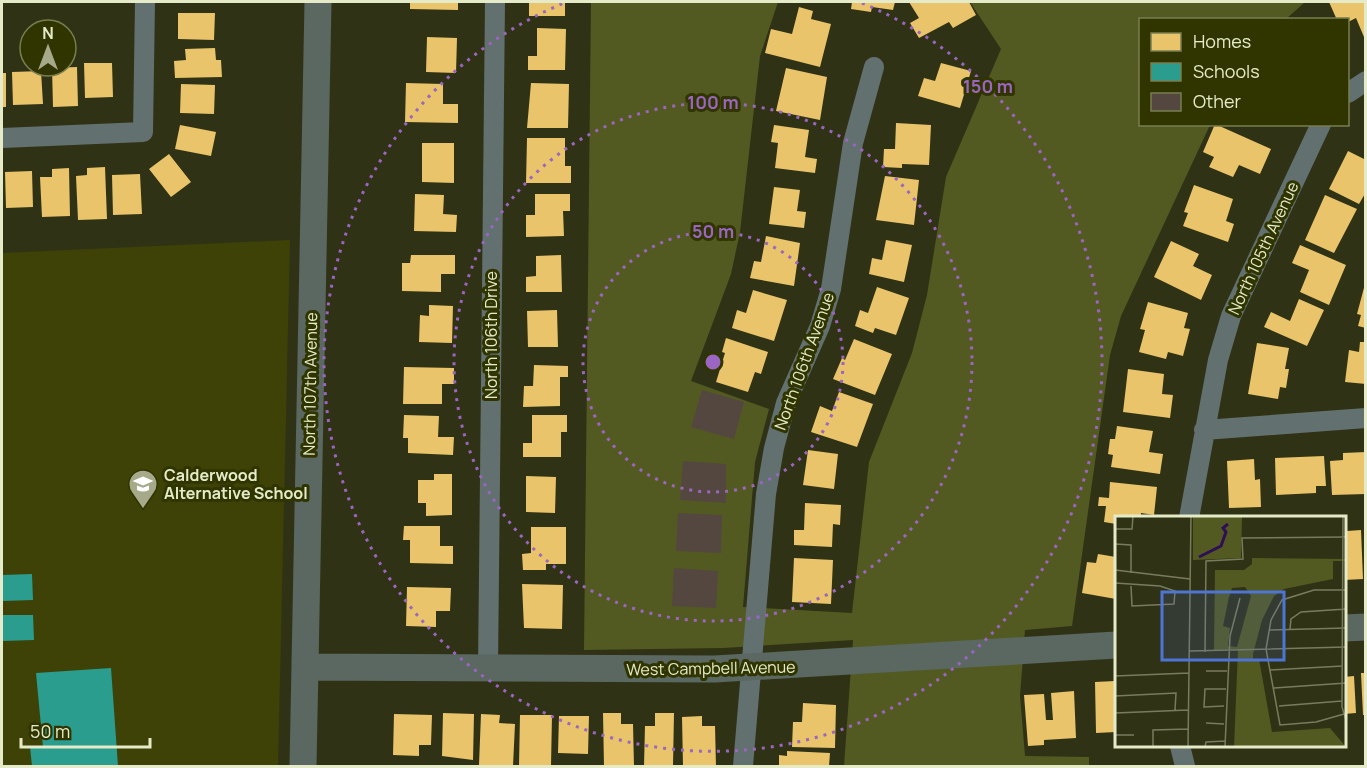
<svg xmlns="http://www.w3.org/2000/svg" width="1367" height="768" font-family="Manrope,sans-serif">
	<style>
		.built { fill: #3e4207 }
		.green { fill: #535a21 }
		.homes { fill: #e9c46a }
		.schools { fill: #2a9d8f }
		.building { fill: #534740 }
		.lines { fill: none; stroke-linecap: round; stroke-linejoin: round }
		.street { stroke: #627070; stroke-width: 20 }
		.secondary { stroke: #5a6861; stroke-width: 27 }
		.ring { fill: none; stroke: #9b65c2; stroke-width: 3; stroke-dasharray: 3 6 }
		.labels { text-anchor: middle; stroke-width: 6; stroke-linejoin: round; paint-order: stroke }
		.street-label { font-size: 16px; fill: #e5ebc8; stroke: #303500 }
		.poi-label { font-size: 16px; font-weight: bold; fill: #e5ebc8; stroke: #303500; text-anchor: start }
		.inset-river { fill: none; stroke: #2e0f57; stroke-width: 3 }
		.inset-road { fill: none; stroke: #787c5d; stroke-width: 1.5 }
		.view { fill: #4f75d4; fill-opacity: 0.15; stroke: #4f75d4; stroke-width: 3 }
		.inset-edge { fill: none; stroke: #e5ebc8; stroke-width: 3 }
		.centre { fill: #9b65c2; stroke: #303500; stroke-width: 3 }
		.ring-label { font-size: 18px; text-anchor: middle; font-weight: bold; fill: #9b65c2; stroke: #303500; stroke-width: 6; stroke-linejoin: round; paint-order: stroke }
	</style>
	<rect width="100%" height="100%" fill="#303216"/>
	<path class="built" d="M290,240L278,766H2V253Z"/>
	<path class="green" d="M591,2H778L760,56L740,232L731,274L691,381L769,409L755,462L743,607L852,613L869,462L912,353L927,295L946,177L1001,49L970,2H1305L1286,19L1140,20V124L1210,125L1121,316L1110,355L1072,626L1025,630L1020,696L1025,756L1089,757V766H844L853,640L723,648L584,650Z"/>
	<path class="homes" d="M410,2H458V10L410,9Z
		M529,2H565V16H529Z
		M852,2H895L893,10L872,7L871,12L851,9Z
		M909,2H969L976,15L953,28L949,22L919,38L910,23L919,18Z
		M1329,2H1366V36L1364,37L1356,18L1348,22V20H1337Z
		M799,7L813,11L811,19L831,24L820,67L765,53L771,29L792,34Z
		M178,13H215L214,40L178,39Z
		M537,28L566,29L565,70H528V56H537Z
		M427,37L457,38L456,73L426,72Z
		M215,48L216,60H221L222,77L175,78L174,61L186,60L185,49Z
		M84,63H112L113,97L85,98Z
		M941,63L971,71L960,108L918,96L924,78L935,81Z
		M77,67L78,106L53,107L52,68Z
		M786,68L827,77L820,120L776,111Z
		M41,71L43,104L13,105L12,72Z
		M2,73H6V107H2Z
		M406,83L443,84V104H458V123L405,122Z
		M531,83L569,84L568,128H527Z
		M181,84L215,85L214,114L180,113Z
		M896,123L931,125L929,165L902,164V168L883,167L884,149H895Z
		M1215,124L1271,149L1260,174L1239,165L1233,177L1209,167L1214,157L1203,152Z
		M180,125L216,132L211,156L175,149Z
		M774,125L809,130L805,157L817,159L815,173L775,168L778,143L771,142Z
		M527,138H565V166H571V183H526Z
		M422,143H454V183L422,182Z
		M1348,151L1366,160V192L1359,204L1329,189Z
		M169,154L191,182L171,197L149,169Z
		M105,167L107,219L78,220L76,176L87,175V168Z
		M69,168L70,216L42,217L40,177H52V169Z
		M32,171L33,207L6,208L5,172Z
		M140,174L142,214L113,215L112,175Z
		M885,176L919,180L914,225L876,220Z
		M1194,185L1233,199L1226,221L1234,224L1228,242L1183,226L1188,213L1184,212Z
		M774,187L800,190L797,211L806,212L804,228L769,224Z
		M415,194L444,195L443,214L457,215L456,232L414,231Z
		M535,194H570V211H563L564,236L526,237V215H535Z
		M1325,195L1357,209L1334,253L1305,240Z
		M766,236L800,243L794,286L750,278L754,261L761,262Z
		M886,240L912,245L904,282L869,274L872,258L882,260Z
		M1171,241L1199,254L1193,266L1212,275L1201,300L1154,277Z
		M1300,245L1346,265L1329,305L1300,292L1309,270L1292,263Z
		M411,255H455V274H441V292L402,291V263H410Z
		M561,255L562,292H526V277L536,276V256Z
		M1365,284H1366V328L1358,326L1361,315L1357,314Z
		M877,287L909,298L896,335L875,328L873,333L855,326L860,310L868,313Z
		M753,290L787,300L774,341L732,328L737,310L746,313Z
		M1299,299L1324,310L1307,346L1264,327L1271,312L1290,321Z
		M1148,302L1188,313L1184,328L1190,329L1183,356L1168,352L1166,359L1139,352L1145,330L1140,329Z
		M429,305L453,306L452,343L419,342L420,315L429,316Z
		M557,310L558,347H528L527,311Z
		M726,338L768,352L761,374L755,372L748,392L716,382L725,353L722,352Z
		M854,339L892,354L875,395L833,379L842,358L845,360Z
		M1360,342H1366V384L1345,382L1349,350L1359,352Z
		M1257,343L1289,348L1285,369H1289L1286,388L1280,387L1278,399L1248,394Z
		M534,365L568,366V377H560V406L523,407L524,386H533Z
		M404,367L454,368V384H442V404H403Z
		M1128,369L1164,374L1162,394L1173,395L1170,418L1123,412Z
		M839,392L873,404L857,447L811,432L820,406L832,411Z
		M404,415L439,416L438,437H454L453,455L408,453V438H403Z
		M532,415H567V432H561V457H523V443H532Z
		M1117,426L1153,431L1149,452L1163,454L1160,474L1111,467L1113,455L1108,454L1110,439H1115Z
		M808,450L838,454L834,489L803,485Z
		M1366,452V494L1332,495L1330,461L1343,460V453Z
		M1324,456L1326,486H1316V493L1276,495L1275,458Z
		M1254,459L1255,480L1260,479L1261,507L1229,508L1227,461Z
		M434,474H452V515L426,516V503H418V480H434Z
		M526,476L556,477L555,513L526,512Z
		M1110,482L1157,487L1154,515L1141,513V518H1116V524L1104,522L1106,506H1098L1099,497L1109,498Z
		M805,503L841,505L840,525L833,524L832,547L794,545V530H804Z
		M404,526H440V546H453V564L410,563V540H403Z
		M531,527H566V564H546V570H523L522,554L531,553Z
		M1361,530L1363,579L1344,580L1347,531Z
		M1098,554L1116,557V599L1082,593L1087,562L1096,563Z
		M794,558L833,560L831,604L792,602Z
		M522,584L563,585L562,629L524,628Z
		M407,587L451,588L450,611H436V627L406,626Z
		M1361,673H1366V715H1363Z
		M1354,676L1356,713L1344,714V677Z
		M1115,681L1116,732L1096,733L1095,682Z
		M1074,691L1076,738L1044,740V745L1028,746L1024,695L1044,694L1046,720H1053L1051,693Z
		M803,703L836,705L835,748L792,747L793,722H802Z
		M443,713L474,714L473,760L442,756Z
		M603,713H621V724H633L634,766H604Z
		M655,713H674L673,766H644L645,726H655Z
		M394,714L432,715L431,745H419V756L393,755Z
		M481,714L500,715L499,723L515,724L513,766L479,765Z
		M520,715H552L551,766H519Z
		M559,716H589L588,754L558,753Z
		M702,716V726H715L716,766H683L682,717Z
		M787,751L830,753L829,766H779V755L787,756Z"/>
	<path class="schools" d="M32,574L33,600L2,601V575Z
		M2,615H33L34,640L2,641Z
		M111,668L118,766H32L30,747H43L36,673Z"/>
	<path class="building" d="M702,390L744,402L734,439L691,427Z
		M683,461L726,464V503L680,500Z
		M678,513L722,515L721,553L676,551Z
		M674,568L718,571L716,608L672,606Z"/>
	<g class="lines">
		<path class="street" d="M1348,93L1366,81
			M2,138L143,132L145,2
			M1204,430L1366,418
			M1189,518L1218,360L1231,316L1321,124
			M488,668L495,2
			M1180,746L1185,766
			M743,766L766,494L774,448L786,403L820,326L831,289L853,143L874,67"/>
		<path class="secondary" d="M1344,628L1366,627
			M305,667L715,669L1116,645
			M303,766L318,2"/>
	</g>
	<g class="ring">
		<circle cx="713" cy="362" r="130"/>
		<circle cx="713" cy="362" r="259"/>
		<path d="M862 3A389 389 0 1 1 564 3"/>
	</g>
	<defs>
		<g id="school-pin" transform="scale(1.5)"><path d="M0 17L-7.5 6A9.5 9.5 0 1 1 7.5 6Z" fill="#a6aa8a" stroke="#303500"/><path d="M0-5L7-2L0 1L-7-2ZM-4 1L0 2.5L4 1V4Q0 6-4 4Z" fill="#fff"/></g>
	</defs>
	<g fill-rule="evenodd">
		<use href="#school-pin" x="143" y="484"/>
	</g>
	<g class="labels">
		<g class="street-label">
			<text transform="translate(1263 248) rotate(-65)" y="6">North 105th Avenue</text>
			<text transform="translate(491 335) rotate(-90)" y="6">North 106th Drive</text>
			<text transform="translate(804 361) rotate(-70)" y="6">North 106th Avenue</text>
			<text transform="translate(310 384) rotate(-89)" y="6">North 107th Avenue</text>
			<text transform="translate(711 668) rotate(-1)" y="6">West Campbell Avenue</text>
		</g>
		<g class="poi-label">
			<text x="164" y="481">Calderwood<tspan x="164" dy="18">Alternative School</tspan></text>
		</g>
	</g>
	<g transform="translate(1115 516)">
		<rect width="231" height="231" fill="#303216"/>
		<path d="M78,0H127L126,42L78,44ZM231,35V65L230,45H218V63L169,73L159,80L147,104L138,138V143H144L157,216L215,212L231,231H119L123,133L99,134L100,54H129L137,48V42L230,43ZM130,71L136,80L122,131L113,130L115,112L108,110L114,81L117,72Z" fill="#535a21" fill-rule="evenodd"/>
		<path class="inset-river" d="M84,41L106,30L111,16L108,12L113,8"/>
		<path class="inset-road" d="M228,0L227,191L231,204M0,13H17L18,0M0,28L16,29V57M0,54L75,63M0,67L45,70L60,75L59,88L17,90L16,70M175,113L176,103L186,96L231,93M154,114L231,112M75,135L231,131M90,136L91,45L128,43L127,22L231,21M155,154L228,150M91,155H112M0,160L74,157M159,172L231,167M0,180L61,177L60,194M109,190L89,191L90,173H111M164,190L227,185M0,197L73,194M229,198L201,206L165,209L151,133L156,104L167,84L199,74H231M91,207L109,208M0,219H19M38,231V214L73,213M73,231L76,0M90,231L91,226L110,225M110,231L115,120L125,82"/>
		<path class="view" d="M47,76H169V144H47Z"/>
		<rect width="231" height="231" class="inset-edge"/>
	</g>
	<circle cx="713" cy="362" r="9" class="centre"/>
	<g class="ring-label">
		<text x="988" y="93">150 m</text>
		<text x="713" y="109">100 m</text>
		<text x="713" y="238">50 m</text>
	</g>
	<rect width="1367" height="768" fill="none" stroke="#e5ebc8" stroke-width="6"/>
	<rect x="1139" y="18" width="210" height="108" fill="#303500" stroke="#787e50" stroke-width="1.5"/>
	<rect x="1151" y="33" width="30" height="18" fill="#e9c46a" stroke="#787e50" stroke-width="1.5"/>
	<text x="1193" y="48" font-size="18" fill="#e5ebc8">Homes</text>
	<rect x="1151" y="63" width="30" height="18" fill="#2a9d8f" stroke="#787e50" stroke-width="1.5"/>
	<text x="1193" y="78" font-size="18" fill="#e5ebc8">Schools</text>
	<rect x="1151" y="93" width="30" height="18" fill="#534740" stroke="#787e50" stroke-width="1.5"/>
	<text x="1193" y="108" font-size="18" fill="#e5ebc8">Other</text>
	<g transform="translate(48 48)"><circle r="28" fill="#303500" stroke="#787e50" stroke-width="1.5"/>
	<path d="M0-4.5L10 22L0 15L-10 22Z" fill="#a6aa8a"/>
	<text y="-9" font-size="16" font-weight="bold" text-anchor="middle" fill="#e5ebc8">N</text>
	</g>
	<path d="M21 738v9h129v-9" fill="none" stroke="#e5ebc8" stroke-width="3"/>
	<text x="30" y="738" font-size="18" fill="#e5ebc8" stroke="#303500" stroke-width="4.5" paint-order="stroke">50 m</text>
</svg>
